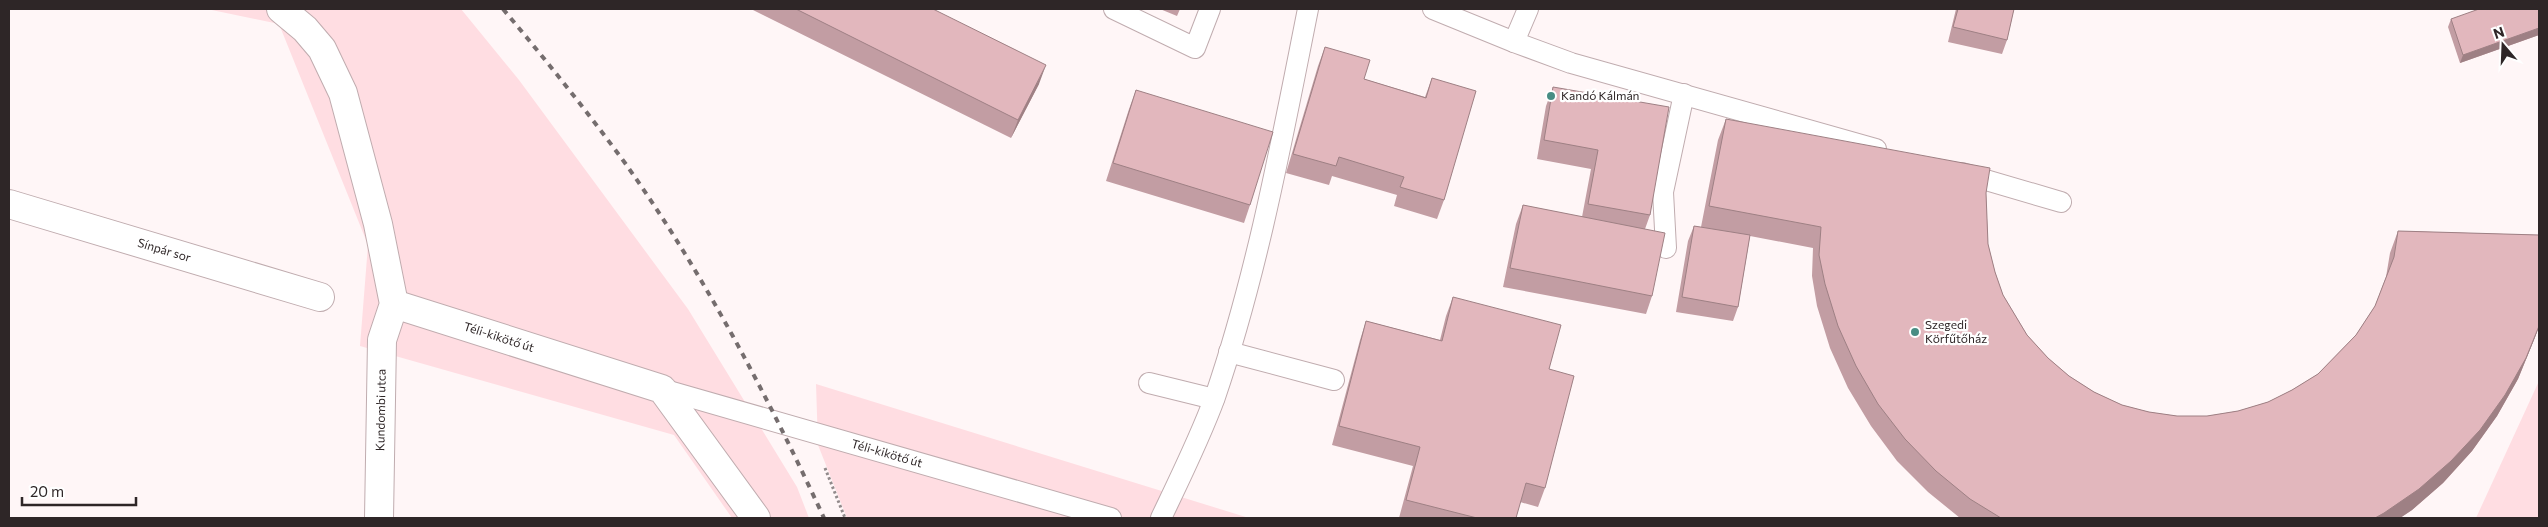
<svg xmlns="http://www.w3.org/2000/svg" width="2548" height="527" font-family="Commissioner,sans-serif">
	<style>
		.green { fill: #ffdde2 }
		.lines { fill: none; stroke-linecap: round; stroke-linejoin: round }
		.service-casing { stroke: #c0acaf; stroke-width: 22 }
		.minor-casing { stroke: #c0acaf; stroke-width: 30 }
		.path { stroke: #928a8b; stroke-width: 3; stroke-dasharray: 2.5 2.5; stroke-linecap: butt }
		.service { stroke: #fff; stroke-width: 20 }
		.minor { stroke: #fff; stroke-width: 28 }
		.rail { stroke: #756d6e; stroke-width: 4; stroke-dasharray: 6 6; stroke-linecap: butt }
		.wall { fill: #c29da3 }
		.shaded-wall { fill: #9e8084 }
		.building { fill: #e2b7bd; stroke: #9e8084 }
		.poi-dot { fill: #488d84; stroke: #fff; stroke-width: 2 }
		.labels { text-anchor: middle; stroke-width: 4.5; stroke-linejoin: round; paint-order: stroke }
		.poi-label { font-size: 12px; fill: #2e2627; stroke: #fff; text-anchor: start }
		.street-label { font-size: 12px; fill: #2e2627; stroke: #fff }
	</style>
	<rect width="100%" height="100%" fill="#fff6f7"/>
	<path class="green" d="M207,9H461L519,80L688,309L797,487L809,518H732L674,435L360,346L368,245L279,24Z
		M2539,381V518H2476Z
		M816,384L1249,518H847L818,445Z"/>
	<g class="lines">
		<g class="service-casing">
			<g id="service">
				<path d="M1114,9L1195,48L1210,9"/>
				<path d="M1433,9L1514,42L1571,63L1876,149"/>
				<path d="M1514,42L1528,9"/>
				<path d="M1962,173L2061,202"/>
				<path d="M1666,248L1663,192L1684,94"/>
				<path d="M1229,352L1334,380"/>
				<path d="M1149,383L1214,399"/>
				<path id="s1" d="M662,389L1111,518"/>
				<path d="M1161,518C1180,478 1200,438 1215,397C1258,271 1282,139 1308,9"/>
			</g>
		</g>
		<g class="minor-casing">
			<g id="minor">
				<path d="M281,9L305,29L322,49L343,93L378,224L394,304L382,340L379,518"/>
				<path id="s2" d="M9,204L320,297"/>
				<path id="s3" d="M394,304L662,389L756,518"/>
			</g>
		</g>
		<path class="path" d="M825,468L845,518"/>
		<use href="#service" class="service"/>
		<use href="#minor" class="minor"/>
		<path class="rail" d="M503,9C545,59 586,110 625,163C704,274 767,395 824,518"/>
	</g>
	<path class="wall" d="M751,9H933L1039,84L1011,138Z
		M1160,9H1180L1177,16Z
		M1956,9H2014L2007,40L2002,54L1948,42Z
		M2539,9V35L2460,63L2448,27L2451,19Z
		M1325,47L1364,79L1425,97L1432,78L1444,200L1437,219L1394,206L1397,195L1332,176L1329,185L1286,173L1318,66Z
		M1553,87L1650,215L1645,229L1652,296L1646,314L1503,287L1516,224L1523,205L1582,217L1591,169L1537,159L1546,106Z
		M1136,90L1250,205L1244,223L1106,181L1129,109Z
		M1726,119L1986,193L1988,244L1995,272L2003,295L2027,335L2048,358L2069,376L2094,392L2122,405L2149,412L2177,416H2207L2238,411L2268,402L2292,390L2318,374L2356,335L2375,306L2386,277L2390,253L2398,231L2539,235V327L2518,379L2497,416L2472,451L2443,483L2412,510L2400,518H1960L1928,492L1897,461L1871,426L1848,388L1830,348L1817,306L1812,276L1813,248L1750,236L1738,307L1733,321L1676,312L1688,241L1694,226L1701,227L1718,140Z
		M1453,297L1549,369L1545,488L1538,507L1520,502L1516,518H1399L1413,466L1332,445L1360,340L1366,321L1440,340L1446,316Z"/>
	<path class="shaded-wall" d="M2539,28V35L2460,63L2463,55Z
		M1046,65L1039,84L1011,138L1018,120Z
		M2539,326L2534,340L2518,379L2497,416L2472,451L2443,483L2412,510L2400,518H2375Z"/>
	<path class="building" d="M796,9H933L1046,65L1018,120Z
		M1958,9H2014L2007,40L1953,27Z
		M2479,9H2539V28L2463,55L2451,19Z
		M1325,47L1370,60L1364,79L1426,98L1432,78L1476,91L1444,200L1400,187L1404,177L1339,157L1336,166L1293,154Z
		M1553,87L1669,107L1650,215L1588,204L1598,150L1544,140Z
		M1136,90L1273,132L1250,205L1113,163Z
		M1726,119L1990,168L1986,193L1988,244L1995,272L2003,295L2027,335L2048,358L2069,376L2094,392L2122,405L2149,412L2177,416H2207L2238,411L2268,402L2292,390L2318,374L2356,335L2375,306L2394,257L2398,231L2539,235V326L2526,358L2505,395L2480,430L2451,461L2419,489L2384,513L2375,518H2001L1970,499L1936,471L1905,439L1878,404L1856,366L1838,326L1825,284L1819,255L1821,227L1709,206Z
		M1523,205L1665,233L1652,296L1510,268Z
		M1694,226L1750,235L1738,307L1682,297Z
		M1453,297L1561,325L1549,369L1574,376L1545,488L1526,483L1516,518H1477L1406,500L1420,447L1339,426L1366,321L1442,341Z"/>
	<g class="poi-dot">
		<circle cx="1551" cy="96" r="5"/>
		<circle cx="1915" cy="332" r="5"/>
	</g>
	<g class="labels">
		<g class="poi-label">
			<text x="1561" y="100">Kandó Kálmán</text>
			<text x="1925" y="329">Szegedi<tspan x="1925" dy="14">Körfűtőház</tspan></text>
		</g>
		<g class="street-label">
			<text dy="4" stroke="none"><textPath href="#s2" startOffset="162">Sínpár sor</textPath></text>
			<text dy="4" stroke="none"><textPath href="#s3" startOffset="110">Téli-kikötő út</textPath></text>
			<text transform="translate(381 410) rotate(-89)" y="4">Kundombi utca</text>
			<text dy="4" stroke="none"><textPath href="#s1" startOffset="234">Téli-kikötő út</textPath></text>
		</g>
	</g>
	<rect width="2548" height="527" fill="none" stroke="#2e2627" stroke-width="20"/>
	<g transform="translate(2503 45) rotate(341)" stroke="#ffffff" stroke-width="4" paint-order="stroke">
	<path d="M0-4L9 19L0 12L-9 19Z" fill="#2e2627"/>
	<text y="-8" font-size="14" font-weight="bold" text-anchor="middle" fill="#2e2627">N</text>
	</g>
	<path d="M22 497v8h114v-8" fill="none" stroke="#2e2627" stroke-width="2.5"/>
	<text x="30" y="497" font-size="15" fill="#2e2627" stroke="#ffffff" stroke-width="4" paint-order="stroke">20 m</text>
</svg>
